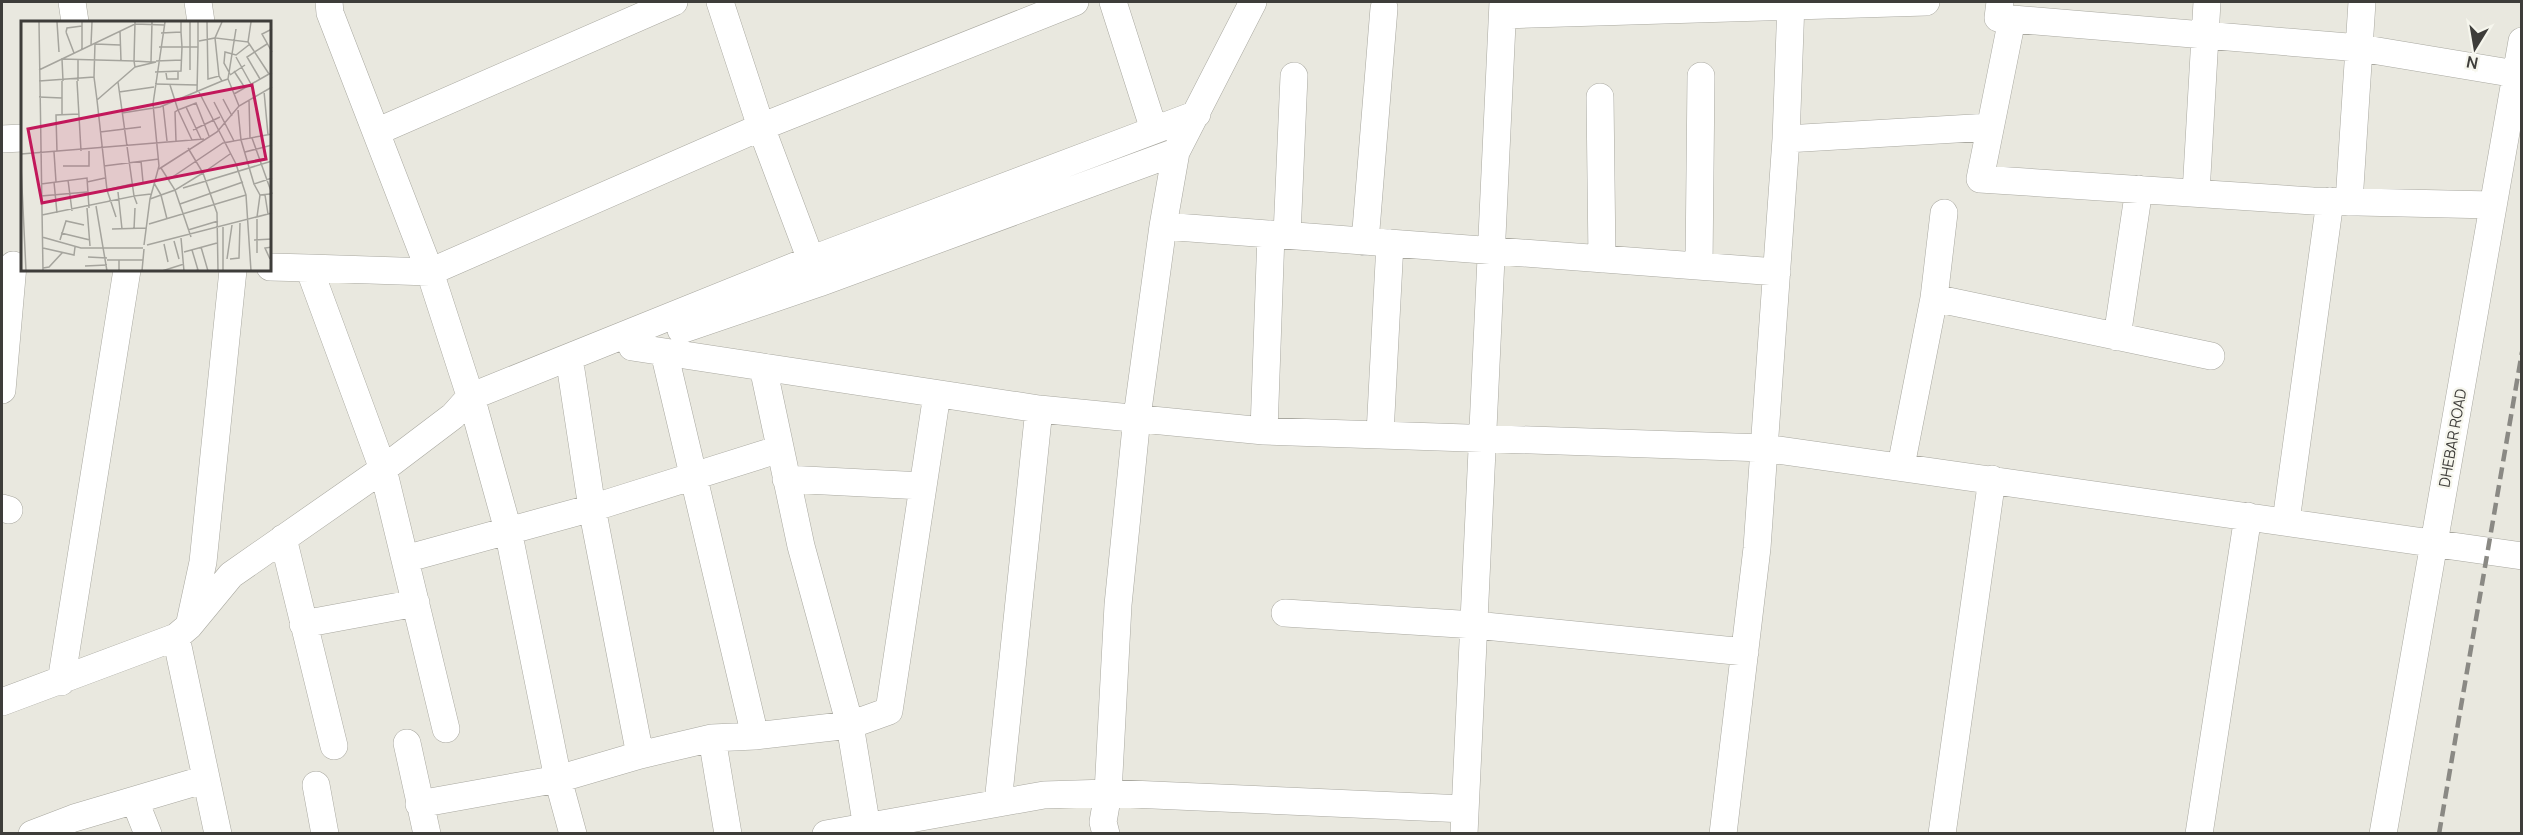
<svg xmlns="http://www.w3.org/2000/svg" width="2523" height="835" font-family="Manrope,sans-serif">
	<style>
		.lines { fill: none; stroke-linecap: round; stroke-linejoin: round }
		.minor-casing { stroke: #a9a8a0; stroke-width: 28 }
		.minor { stroke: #fff; stroke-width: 27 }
		.rail { stroke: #8a8984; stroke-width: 4.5; stroke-dasharray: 12 6; stroke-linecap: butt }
		.labels { text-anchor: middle; stroke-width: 4.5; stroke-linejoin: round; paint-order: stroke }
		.street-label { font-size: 15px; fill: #3e3d3a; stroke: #f6f6ed }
		.inset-road { fill: none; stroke: #a5a49d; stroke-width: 1.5 }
		.view { fill: #c2185b; fill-opacity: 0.15; stroke: #c2185b; stroke-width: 3 }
		.inset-edge { fill: none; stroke: #3e3d3a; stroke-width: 3 }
	</style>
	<rect width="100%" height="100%" fill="#e9e8df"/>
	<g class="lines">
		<g class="minor-casing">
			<path id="minor" d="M72,2L75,22
				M198,2L201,22
				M329,2L330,13L430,272L475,411L508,530L558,779L573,834
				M720,2L761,127L817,276
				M1113,2L1154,130
				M2000,2L1998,18L2012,19L1980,179L2313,201L2493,205
				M1503,15L1926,2
				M2012,19L2360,48L2516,74
				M1600,97L1602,259
				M376,132L674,2
				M2,139L22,138
				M1786,139L1990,127
				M2196,193L2207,2
				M2349,202L2362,2
				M1163,226L1777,272
				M1287,235L1294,76
				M1365,242L1384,8
				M1699,266L1701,76
				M270,267L309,268L383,469L446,729
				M309,268L430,272L761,127L1075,2
				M1934,298L1944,213
				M681,330L819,283L1176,152
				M2117,337L2139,189
				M632,347L1039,409L1264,431L1764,448L2522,556
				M664,352L755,736L850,725L868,834
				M763,367L801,546L850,725L889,711L937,394
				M571,370L592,508L640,755L712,738L755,736
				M2,390L13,265
				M1264,431L1271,234
				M1380,434L1390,243
				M1901,466L1934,298L2211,356
				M786,479L923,486
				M2,508L9,510
				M2286,521L2330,201
				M283,538L334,746
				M405,559L592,508L780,449
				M1285,613L1475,625L1745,652
				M190,622L203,562L233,270
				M303,624L416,603
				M176,637L218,834
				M61,682L127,270
				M2,702L176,637L189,626L231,575L383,469L453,416L470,397L810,260L1197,114
				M712,738L728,834
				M407,743L427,834
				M316,785L325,834
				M135,801L148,834
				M998,803L1039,409
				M419,804L558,779L640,755
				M32,834L74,818L206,779
				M826,834L1044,795L1108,793L1465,809
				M1106,834L1103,822L1108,793L1118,605L1137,417L1163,226L1176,152L1253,2
				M1464,834L1503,2
				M1723,834L1757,548L1786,139L1791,2
				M1942,834L1992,479
				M2199,834L2248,516
				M2383,834L2522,41"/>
		</g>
		<use href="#minor" class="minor"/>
		<path class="rail" d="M2439,834L2522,352"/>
	</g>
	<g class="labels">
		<g class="street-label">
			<text transform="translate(2453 438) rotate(-80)" y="5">DHEBAR ROAD</text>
		</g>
	</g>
	<g transform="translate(21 21)">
		<rect width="250" height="250" fill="#e9e8df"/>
		<path class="inset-road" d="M18,1L22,250M36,1L38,31M186,1L187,58L198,55L201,60L207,58M201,1L194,17L227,21L230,1M215,8L207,58L218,85M251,8L241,13L251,31M99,10L100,40M45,11L53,32M45,11L46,7L61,5M140,12L160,11V1M178,20L194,17L198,55M227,21L248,53L251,52M74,23L99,24M70,24L71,1M138,26H161L160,11M61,29V1M215,36L230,63M113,40L130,41H135L114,46ZM135,40L161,39M130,41L131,1M18,49L114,3L143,4M169,49V26H177V1M213,50L224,67M134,51L160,50L161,26H169V1M145,52L146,58H157V51M209,53L203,42L204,31L215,34L229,23M209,54L224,44M73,56L76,79M239,58L226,36L246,23M18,60L73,56L74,22M41,60V93M42,60L41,38L113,40L114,1M56,60L60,130M57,60V39M97,61L113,175L130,173M134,63L176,64M149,64L157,89L165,86L180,118M243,70L247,114M98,71L133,66M176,71L177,26M213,73L248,53M18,76L41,77M202,78L211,95M228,79L229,117M193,81L213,120L251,113M142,84L146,120M165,86L175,82L188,115M217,89L220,119L233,163L251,157M101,92L139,86L201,60M172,109L199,96M79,111L120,106M231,117L251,173M155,120L154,91L157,89L171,119M167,127L182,152L154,169L170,216M33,131L35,161M36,131L35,94L58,93M224,131L251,124M0,133L183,118M120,140L122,161M0,145L5,250M42,145H68V130M83,145L138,138M138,148L196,111L218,85L251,66M47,159L51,190M147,159L202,122L213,120M33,161L36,192M66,161L84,157M133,162L140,174L154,169L140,147M20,163L66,157L68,187M233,163L239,174L249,173M162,167L251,140M97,171L101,208M72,172L111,163M225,174L230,250M244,174L247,193M20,175L66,171M129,178L140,174L146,198M159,183L222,161M75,185L86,250M66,187L69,225M21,194L113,175L116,183M95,196L86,169L76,79L114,46M236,196L239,174M128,203L225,174L215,143L178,71M91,208L125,207M113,208L114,187M167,209L197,200M40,212L69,219M21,216L60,227H122M160,217L163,250M39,219L45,200L63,204M233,219L251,218M153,220L158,238M143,223L147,241M123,224L129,178L138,145L132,83L144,1M126,224L251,192M180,226L187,250M22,227L53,234L54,226M171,229L177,249L174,250M163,231L196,222M236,232V198M67,236L86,237M206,238L211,204M209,238L218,237L219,202M249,238L244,227L251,226M86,239H98V250M98,239H122M64,245L86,244M22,247L28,246L41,232M121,250L123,228M141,250L163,243M197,250L196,192L182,152L209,133M202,250V206M212,250H234"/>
		<path class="view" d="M231,64L245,138L21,182L7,108Z"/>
		<rect width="250" height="250" class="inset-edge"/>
	</g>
	<rect width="2523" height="835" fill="none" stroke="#3e3d3a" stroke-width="6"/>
	<g transform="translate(2475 48) rotate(191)" stroke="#f6f6ed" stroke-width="4.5" paint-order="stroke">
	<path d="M0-4.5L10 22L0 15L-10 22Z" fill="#3e3d3a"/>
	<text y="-9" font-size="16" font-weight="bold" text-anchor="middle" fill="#3e3d3a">N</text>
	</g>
</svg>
